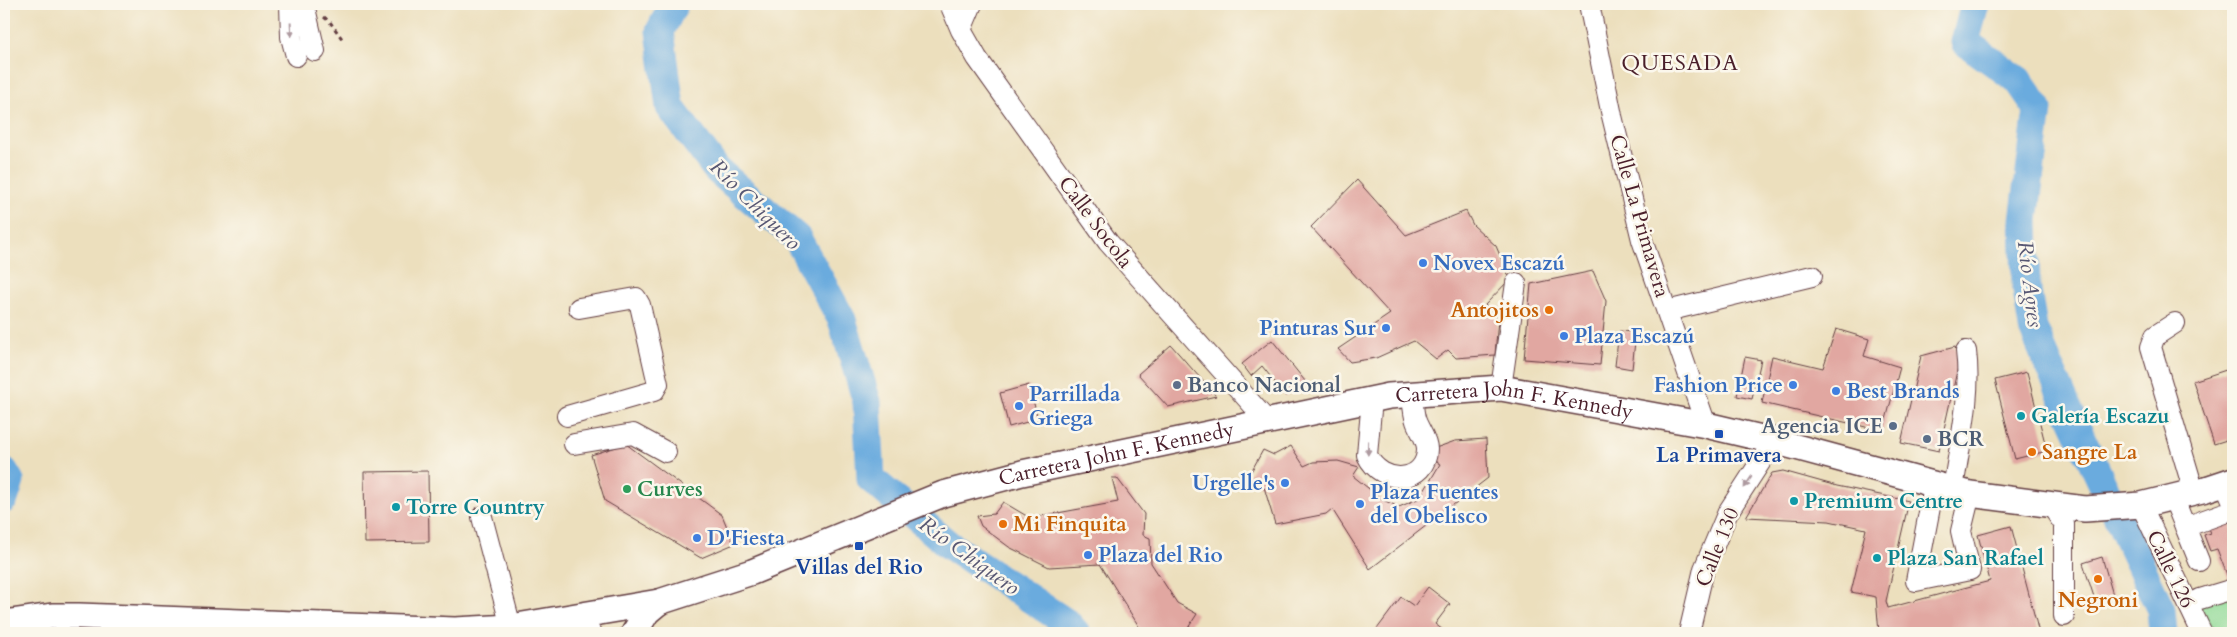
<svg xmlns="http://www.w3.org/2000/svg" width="2237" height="637" font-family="Cardo,serif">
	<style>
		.green { fill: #90da97; stroke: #6d7c61 }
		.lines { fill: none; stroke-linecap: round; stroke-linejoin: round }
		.river { stroke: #6babde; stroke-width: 29 }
		.building { fill: #e1a7a1 }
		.minor-casing { stroke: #623c41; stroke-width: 22 }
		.major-casing { stroke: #623c41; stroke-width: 28 }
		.path { stroke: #623c41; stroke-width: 3; stroke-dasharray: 4 4; stroke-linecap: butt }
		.minor { stroke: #fff; stroke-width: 20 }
		.major { stroke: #fff; stroke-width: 25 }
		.oneway { fill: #ae9aa0 }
		.shop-dot { fill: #3f7fe0; stroke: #fbf7ec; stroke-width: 2 }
		.food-dot { fill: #e8710a; stroke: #fbf7ec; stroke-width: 2 }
		.service-dot { fill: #5c6f8a; stroke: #fbf7ec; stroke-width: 2 }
		.culture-dot { fill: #0f9aa8; stroke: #fbf7ec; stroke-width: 2 }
		.transit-dot { fill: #1a4fb4; stroke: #fbf7ec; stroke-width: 2 }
		.leisure-dot { fill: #2e9e5b; stroke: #fbf7ec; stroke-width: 2 }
		.labels { text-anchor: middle; stroke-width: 5; stroke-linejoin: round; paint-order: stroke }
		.street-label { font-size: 21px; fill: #4a1f2b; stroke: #fbf7ec }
		.shop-label { font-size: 21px; font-weight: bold; fill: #366cbe; stroke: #fbf7ec; text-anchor: start }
		.food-label { font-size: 21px; font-weight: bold; fill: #c56008; stroke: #fbf7ec; text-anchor: start }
		.service-label { font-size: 21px; font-weight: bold; fill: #4e5e75; stroke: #fbf7ec; text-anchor: start }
		.culture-label { font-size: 21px; font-weight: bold; fill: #0d838f; stroke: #fbf7ec; text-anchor: start }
		.transit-label { font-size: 21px; font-weight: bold; fill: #164399; stroke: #fbf7ec }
		.leisure-label { font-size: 21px; font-weight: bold; fill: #27864d; stroke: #fbf7ec; text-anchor: start }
		.neighbourhood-label { font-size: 22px; letter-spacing: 1px; fill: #4a1f2b; stroke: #fbf7ec }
		.water-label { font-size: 22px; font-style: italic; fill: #575773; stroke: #fbf7ec }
	</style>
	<rect width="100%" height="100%" fill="#fbf7ec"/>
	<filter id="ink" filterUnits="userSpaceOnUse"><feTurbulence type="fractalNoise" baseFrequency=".02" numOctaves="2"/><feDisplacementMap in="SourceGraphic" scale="10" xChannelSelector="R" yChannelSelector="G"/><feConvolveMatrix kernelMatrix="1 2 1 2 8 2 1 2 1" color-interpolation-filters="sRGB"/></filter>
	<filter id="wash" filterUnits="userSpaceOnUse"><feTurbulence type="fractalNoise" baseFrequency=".0096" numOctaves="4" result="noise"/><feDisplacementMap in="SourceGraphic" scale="20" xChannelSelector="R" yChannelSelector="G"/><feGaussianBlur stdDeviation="1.12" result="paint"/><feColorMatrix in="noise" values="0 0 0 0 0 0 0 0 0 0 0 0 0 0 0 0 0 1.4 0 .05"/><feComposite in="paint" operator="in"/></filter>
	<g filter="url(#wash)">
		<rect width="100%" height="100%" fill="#ecdfbd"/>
		<path class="green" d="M2233,592V633H2210L2197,605Z"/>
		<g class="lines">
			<path class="river" d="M674,4L660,31L670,107L717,170L797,238L842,320L867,402L871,479L949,545L1067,623L1076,633
				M1975,4L1965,42L2018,80L2038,109L2024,220L2026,284L2033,328L2066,405L2161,610L2163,633
				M4,471L10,481L4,499"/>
		</g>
		<g id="blocks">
			<path class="building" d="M1357,180L1406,235L1466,211L1473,225L1496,246L1510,279L1485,305L1498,319L1495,355L1456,358L1448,350L1436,359L1414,341L1376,358L1350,362L1338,349L1390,314L1311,227Z
				M1593,271L1606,301L1600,365L1524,359L1531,284Z
				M1836,329L1869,339L1864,356L1900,367L1883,431L1762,403L1772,356L1823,368Z
				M1619,331L1636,332L1632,369L1615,366Z
				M1272,340L1305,381L1286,396L1262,366L1251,376L1242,364Z
				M1171,345L1216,396L1168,407L1138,374Z
				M1955,347L1959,362L1939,451L1901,443L1921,356Z
				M1745,357L1761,360L1752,399L1737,396Z
				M2232,368L2233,438L2214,444L2193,381Z
				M2027,372L2047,451L2015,459L1995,380Z
				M1029,385L1038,419L1009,427L1000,393Z
				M1486,439L1488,478L1370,569L1332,509L1326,514L1275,524L1264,487L1247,479L1263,450L1274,455L1291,446L1304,466L1313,462L1338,461L1359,467L1353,476L1383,500L1399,507L1420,498L1440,464L1429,458L1430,450L1455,441Z
				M626,444L722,515L734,544L701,558L605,501L591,455Z
				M428,471L429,542L365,543L364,472Z
				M1783,471L1837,486L1909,501L1886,601L1888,608L1990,581L1978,535L2011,526L2039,633H1879L1876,597L1851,592L1866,529L1829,521L1746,517L1772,473Z
				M1112,478H1117L1144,514L1143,535L1150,538L1151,563L1177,603L1197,614L1188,628L1178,633H1143L1100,564L1049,567L1009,547L981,526L977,516L994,514L1003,502L1030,518L1118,502Z
				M2228,517L2233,532V578L2229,580L2217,549L2210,551L2204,535L2210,533L2206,524Z
				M2102,557L2113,595L2095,600L2083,563Z
				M1428,587L1450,604L1435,624L1447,633H1374L1401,597L1414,606Z"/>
		</g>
	</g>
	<g filter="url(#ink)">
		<use href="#blocks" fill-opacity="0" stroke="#623c41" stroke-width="1"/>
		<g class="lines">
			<g class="minor-casing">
				<path id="minor" d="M290,4L291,37L296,56
					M304,4L315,51
					M950,4L961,30L977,58L1108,242L1268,422
					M1589,4L1612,116L1642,240L1706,425
					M961,30L972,4
					M1667,311L1812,276
					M2175,323L2155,336L2151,347L2194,492
					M1501,388L1516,283
					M1372,399L1367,455C1382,487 1427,483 1427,449C1427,439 1419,430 1416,421C1413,413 1413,402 1412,394
					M567,416L654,391L658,384L640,305L636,298L579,308
					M574,444L633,434L666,452
					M2225,483L2233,502
					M1934,486L1916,581L1970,570L1961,531L1970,494
					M1953,490C1959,445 1972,397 1966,351
					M2173,497L2199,561
					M2051,505L2064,524V616
					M2141,505L2202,633
					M482,517L511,627
					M2185,527L2224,513
					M2200,599L2233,589
					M575,618L592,633
					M1689,633L1704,569L1728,512L1774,441"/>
			</g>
			<g class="major-casing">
				<g id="major">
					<path id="s1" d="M4,623L52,616H79L455,630L511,627L659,602L752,572L943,494L1022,473L1389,396L1501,388L1706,425L1774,441L1970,494L2085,509L2141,505L2206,489L2233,480"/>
					<path d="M634,633L647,612L659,602"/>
				</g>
			</g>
			<path class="path" d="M324,17L330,22L343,40"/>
			<use href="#minor" class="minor"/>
			<use href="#major" class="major"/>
		</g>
		<defs><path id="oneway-solid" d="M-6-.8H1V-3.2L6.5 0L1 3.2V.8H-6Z" transform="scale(1.25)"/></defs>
		<g class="oneway">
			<use href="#oneway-solid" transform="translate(291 30) rotate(87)"/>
			<use href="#oneway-solid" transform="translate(1368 448) rotate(91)"/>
			<use href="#oneway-solid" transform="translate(1748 482) rotate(123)"/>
		</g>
	</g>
	<g class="shop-dot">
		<circle cx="1423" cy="263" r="5"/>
		<circle cx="1386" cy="328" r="5"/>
		<circle cx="1564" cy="336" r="5"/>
		<circle cx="1793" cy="385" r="5"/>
		<circle cx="1836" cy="391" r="5"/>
		<circle cx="1019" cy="406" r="5"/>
		<circle cx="1285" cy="483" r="5"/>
		<circle cx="1360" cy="504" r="5"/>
		<circle cx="697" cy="538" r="5"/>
		<circle cx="1088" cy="555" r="5"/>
	</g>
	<g class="food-dot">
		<circle cx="1549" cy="310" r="5"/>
		<circle cx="2032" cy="452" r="5"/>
		<circle cx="1003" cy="524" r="5"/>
		<circle cx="2098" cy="579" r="5"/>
	</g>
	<g class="service-dot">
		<circle cx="1177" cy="385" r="5"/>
		<circle cx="1893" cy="426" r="5"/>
		<circle cx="1927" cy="439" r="5"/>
	</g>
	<g class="culture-dot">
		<circle cx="2021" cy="416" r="5"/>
		<circle cx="1794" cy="501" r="5"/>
		<circle cx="396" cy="507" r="5"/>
		<circle cx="1877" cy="558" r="5"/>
	</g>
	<g class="transit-dot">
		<rect x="1714" y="429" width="10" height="10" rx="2.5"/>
		<rect x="854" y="541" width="10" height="10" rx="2.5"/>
	</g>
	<circle class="leisure-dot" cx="627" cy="489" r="5"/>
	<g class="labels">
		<g class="street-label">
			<text transform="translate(1640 216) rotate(74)" y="7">Calle La Primavera</text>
			<text transform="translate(1096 222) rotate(53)" y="7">Calle Socola</text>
			<text dy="7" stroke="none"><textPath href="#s1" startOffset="1545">Carretera John F. Kennedy</textPath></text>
			<text dy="7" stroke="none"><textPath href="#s1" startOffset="1140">Carretera John F. Kennedy</textPath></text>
			<text transform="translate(1717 547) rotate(-68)" y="7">Calle 130</text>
			<text transform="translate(2171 569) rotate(64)" y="7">Calle 126</text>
		</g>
		<g class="shop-label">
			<text x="1433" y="270">Novex Escazú</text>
			<text x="1376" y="335" text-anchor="end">Pinturas Sur</text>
			<text x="1574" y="343">Plaza Escazú</text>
			<text x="1783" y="392" text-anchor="end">Fashion Price</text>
			<text x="1846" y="398">Best Brands</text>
			<text x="1029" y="401">Parrillada<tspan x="1029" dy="24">Griega</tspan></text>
			<text x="1275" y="490" text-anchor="end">Urgelle's</text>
			<text x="1370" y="499">Plaza Fuentes<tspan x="1370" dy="24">del Obelisco</tspan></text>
			<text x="707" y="545">D'Fiesta</text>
			<text x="1098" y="562">Plaza del Rio</text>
		</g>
		<g class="food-label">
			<text x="1539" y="317" text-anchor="end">Antojitos</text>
			<text x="2042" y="459">Sangre La</text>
			<text x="1013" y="531">Mi Finquita</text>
			<text x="2098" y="607" text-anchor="middle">Negroni</text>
		</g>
		<g class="service-label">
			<text x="1187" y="392">Banco Nacional</text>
			<text x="1883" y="433" text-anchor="end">Agencia ICE</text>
			<text x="1937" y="446">BCR</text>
		</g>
		<g class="culture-label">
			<text x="2031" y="423">Galería Escazu</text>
			<text x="1804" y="508">Premium Centre</text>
			<text x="406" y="514">Torre Country</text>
			<text x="1887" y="565">Plaza San Rafael</text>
		</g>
		<g class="transit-label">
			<text x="1719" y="462">La Primavera</text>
			<text x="859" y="574">Villas del Rio</text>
		</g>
		<g class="leisure-label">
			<text x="637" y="496">Curves</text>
		</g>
		<g class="neighbourhood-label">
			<text x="1680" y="70">QUESADA</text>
		</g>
		<g class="water-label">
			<text transform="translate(756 204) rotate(45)" y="8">Río Chiquero</text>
			<text transform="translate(2031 284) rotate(83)" y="8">Río Agres</text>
			<text transform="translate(970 555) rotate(36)" y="8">Río Chiquero</text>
		</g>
	</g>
	<rect width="2237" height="637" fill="none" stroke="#fbf7ec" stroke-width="20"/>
</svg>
